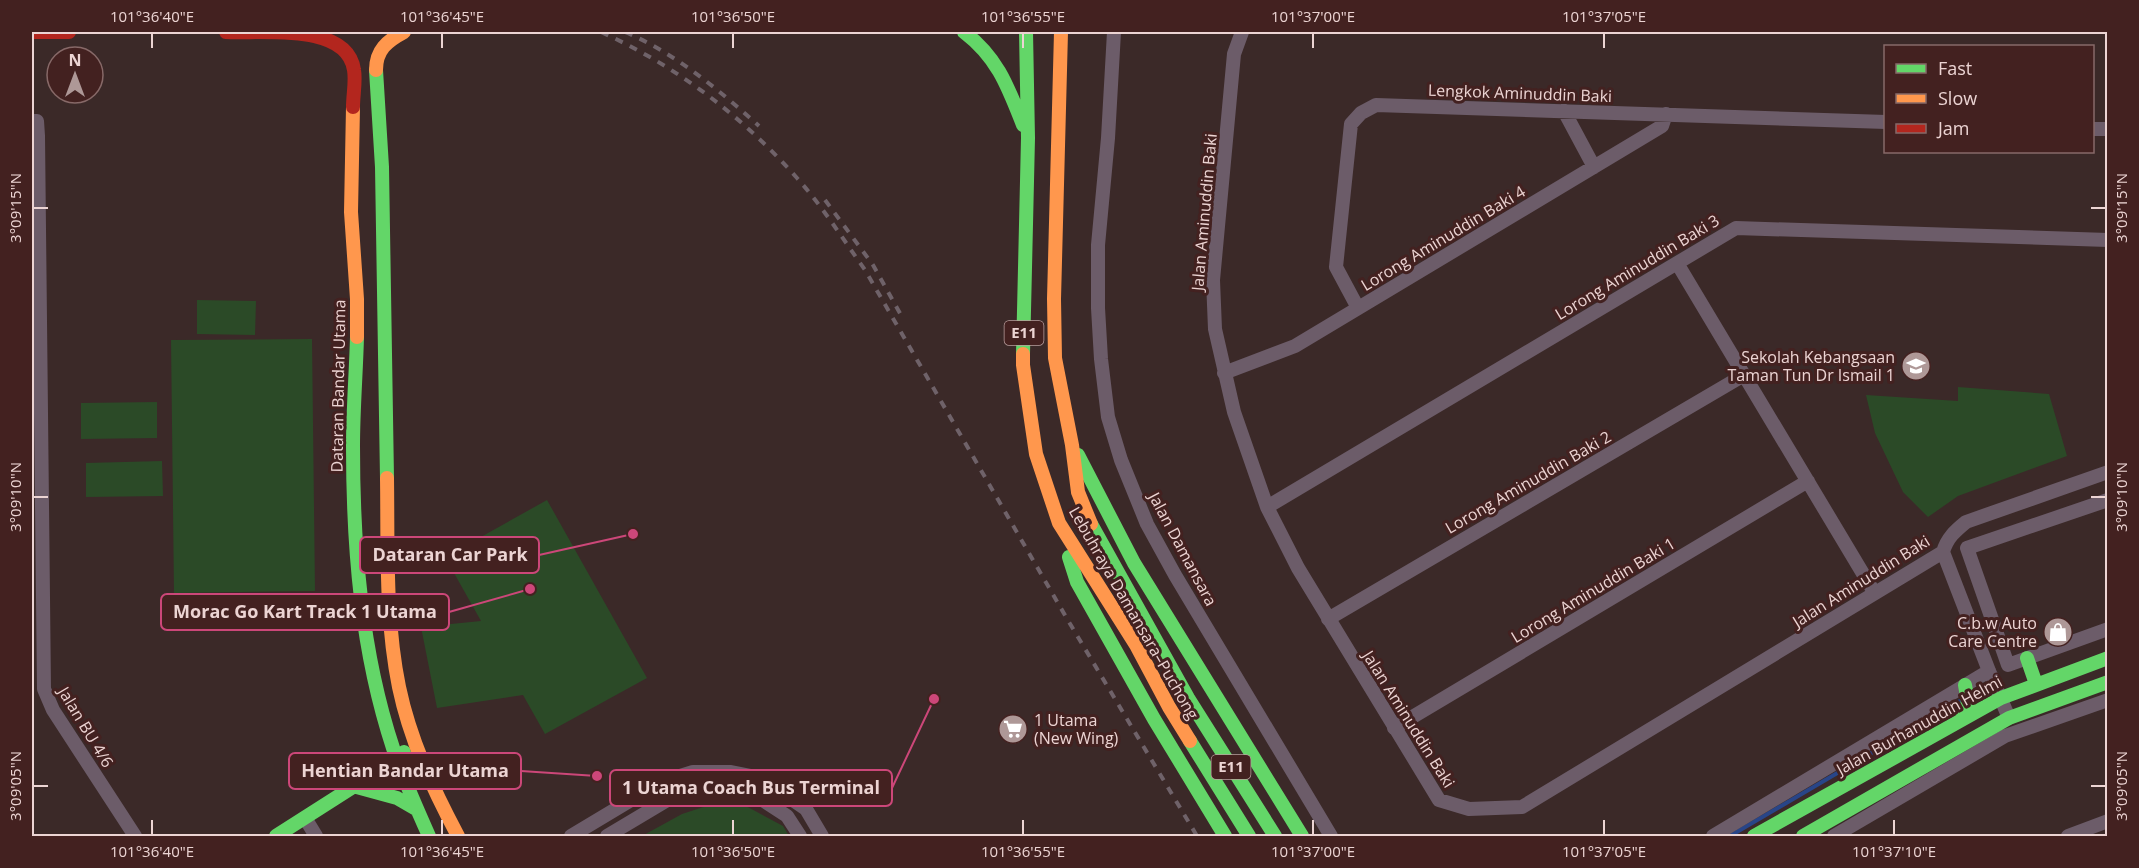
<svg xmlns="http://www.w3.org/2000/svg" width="2139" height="868" font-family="'Open Sans',sans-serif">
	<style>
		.green { fill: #2b4a27 }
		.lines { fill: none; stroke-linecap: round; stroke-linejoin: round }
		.stream { stroke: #284588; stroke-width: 4 }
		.street { stroke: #6c5c69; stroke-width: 14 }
		.fast { stroke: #63d668; stroke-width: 14 }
		.slow { stroke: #ff974d; stroke-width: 14 }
		.jam { stroke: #b3261e; stroke-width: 14 }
		.rail { stroke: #6f6269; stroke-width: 4; stroke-dasharray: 8 8; stroke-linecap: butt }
		.ticks { fill: none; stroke: #ecd4d3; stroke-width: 2 }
		.labels { text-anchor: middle; stroke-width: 6; stroke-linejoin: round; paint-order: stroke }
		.shield { fill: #432120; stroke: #b99e9d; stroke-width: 1.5 }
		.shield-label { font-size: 15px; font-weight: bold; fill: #ecd4d3 }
		.street-label { font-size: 16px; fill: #ecd4d3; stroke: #432120 }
		.poi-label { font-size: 16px; fill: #ecd4d3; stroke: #432120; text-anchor: end }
		.leader { fill: none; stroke: #cc4779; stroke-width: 2 }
		.callout-dot { fill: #cc4779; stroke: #432120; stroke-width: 2 }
		.callout { fill: #432120; stroke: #cc4779; stroke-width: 2 }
		.callout-label { font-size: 18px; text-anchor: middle; font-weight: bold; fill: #ecd4d3 }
		.neatline { fill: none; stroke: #ecd4d3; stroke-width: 2 }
		.ticks-label { font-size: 15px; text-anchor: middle; fill: #ecd4d3 }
	</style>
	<rect width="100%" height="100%" fill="#3b2928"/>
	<path class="green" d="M197,300L256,301L255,335L197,334Z
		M312,339L315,591L174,593L171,340Z
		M1958,387L2049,394L2067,456L1958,496L1928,517L1903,492L1875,433L1866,395L1958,401Z
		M157,402V438L81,439V403Z
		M162,461L163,496L86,497V463Z
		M547,500L647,678L545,734L523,695L437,708L421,627L481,621L445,557Z
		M731,798L783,826L789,836H642L682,814Z"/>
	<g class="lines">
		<path class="stream" d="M1730,836L1960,701"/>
		<path class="street" d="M1114,32L1108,138L1098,245V308L1101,359L1108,417L1121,460L1147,524L1175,575L1331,836
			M1242,32L1234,54L1213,280L1215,329L1234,412L1267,507L1298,568L1439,800L1469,809L1522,807L1943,552C1947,538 1955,531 1966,522L2108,472
			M1564,111L1594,167
			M32,121H37L38,136L44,689L53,710L135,836
			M2092,129H2108
			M1677,263L1874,592
			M1358,308L1336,267L1351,124L1361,113L1376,105L1886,122
			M1224,373L1295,346L1662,126L1666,114
			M2108,500L1967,548L2008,665L2108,629
			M1267,507L1736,228L2108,240
			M1943,552L1989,671L2009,718
			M1328,619L1744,375
			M1394,728L1808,481
			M305,818L316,836
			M571,836L661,782L693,772H731L761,778L806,809L822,836
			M607,836L669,799L702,789L729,788L755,795L787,816L800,836
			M1713,836L1989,671
			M1834,836L2005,736L2108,700
			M2068,836L2108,821"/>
		<path class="fast" d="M964,32C998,58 1008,87 1023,125
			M376,70L382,167L387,478
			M357,337C356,374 353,410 353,446C353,547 361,651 393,748C403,778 416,807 429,836
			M1023,354L1028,138L1026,32
			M1078,455L1134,563L1302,836
			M1091,524L1188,698L1275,836
			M1069,557L1077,582L1154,719L1225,836
			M2027,658L2036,684
			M1962,718L1968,702L1965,685
			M1190,741L1249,836
			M353,786L397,798L416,809
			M276,836L395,760L404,752
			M1754,836L2001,698L2108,658
			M1803,836L2009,718L2108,682"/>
		<path class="slow" d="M1061,32L1054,299L1055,358L1072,445L1078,492L1091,524
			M376,70C376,50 387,41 404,32
			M353,107L351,212L357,299V337
			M1023,354V365L1036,454L1059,523L1136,645L1169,707L1190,741
			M387,478C388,547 385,619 399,687C410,740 433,789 458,836"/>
		<path class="jam" d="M32,32H69
			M226,32C261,34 347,22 354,70C356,81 353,95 353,107"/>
		<path class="rail" d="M601,32C676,66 741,115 797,178C822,206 843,239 865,270L1066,617L1197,836
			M625,32C675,53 719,90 759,126
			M825,200L873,265L901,315"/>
	</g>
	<path class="ticks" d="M152,33V48M442,33V48M733,33V48M1023,33V48M1313,33V48M1604,33V48M33,208H48M2091,208H2106M33,497H48M2091,497H2106M33,786H48M2091,786H2106M152,820V835M442,820V835M733,820V835M1023,820V835M1313,820V835M1604,820V835M1894,820V835"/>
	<defs>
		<g id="school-disc" transform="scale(1.5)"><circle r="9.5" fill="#ae9897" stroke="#432120"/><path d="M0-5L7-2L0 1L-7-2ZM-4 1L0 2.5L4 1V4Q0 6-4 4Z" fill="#fff"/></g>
		<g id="shop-disc" transform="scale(1.5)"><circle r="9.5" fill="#ae9897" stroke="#432120"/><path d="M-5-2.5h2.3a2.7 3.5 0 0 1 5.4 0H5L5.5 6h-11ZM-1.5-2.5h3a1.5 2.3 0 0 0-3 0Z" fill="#fff"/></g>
		<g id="supermarket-disc" transform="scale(1.5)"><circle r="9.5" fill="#ae9897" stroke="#432120"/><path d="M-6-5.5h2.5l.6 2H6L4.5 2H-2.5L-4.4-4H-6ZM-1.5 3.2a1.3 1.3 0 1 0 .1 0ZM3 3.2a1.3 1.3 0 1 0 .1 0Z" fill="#fff"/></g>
	</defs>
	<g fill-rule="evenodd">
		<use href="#school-disc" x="1916" y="366"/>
		<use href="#shop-disc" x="2058" y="632"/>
		<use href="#supermarket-disc" x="1013" y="729"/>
	</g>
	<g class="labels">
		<g class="shield">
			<rect x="1004.5" y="321" width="39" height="24" rx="4.5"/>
			<rect x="1211.5" y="755" width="39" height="24" rx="4.5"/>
		</g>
		<g class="shield-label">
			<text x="1024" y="338">E11</text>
			<text x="1231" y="772">E11</text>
		</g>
		<g class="street-label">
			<text transform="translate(1520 93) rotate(2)" y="6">Lengkok Aminuddin Baki</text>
			<text transform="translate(1204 212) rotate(-85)" y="6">Jalan Aminuddin Baki</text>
			<text transform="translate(1443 238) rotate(-31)" y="6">Lorong Aminuddin Baki 4</text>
			<text transform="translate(1637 267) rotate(-31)" y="6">Lorong Aminuddin Baki 3</text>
			<text transform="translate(338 386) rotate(-89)" y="6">Dataran Bandar Utama</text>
			<text transform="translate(1528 482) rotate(-30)" y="6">Lorong Aminuddin Baki 2</text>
			<text transform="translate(1183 549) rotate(62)" y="6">Jalan Damansara</text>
			<text transform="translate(1861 581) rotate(-32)" y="6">Jalan Aminuddin Baki</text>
			<text transform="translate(1593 590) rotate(-31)" y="6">Lorong Aminuddin Baki 1</text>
			<text transform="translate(1134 613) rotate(60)" y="6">Lebuhraya Damansara–Puchong</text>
			<text transform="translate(1409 719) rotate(58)" y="6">Jalan Aminuddin Baki</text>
			<text transform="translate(1919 725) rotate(-29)" y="6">Jalan Burhanuddin Helmi</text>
			<text transform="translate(86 727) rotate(59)" y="6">Jalan BU 4/6</text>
		</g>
		<g class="poi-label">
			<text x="1895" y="363">Sekolah Kebangsaan<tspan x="1895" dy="18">Taman Tun Dr Ismail 1</tspan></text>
			<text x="2037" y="629">C.b.w Auto<tspan x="2037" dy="18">Care Centre</tspan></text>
			<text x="1034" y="726" text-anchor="start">1 Utama<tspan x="1034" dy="18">(New Wing)</tspan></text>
		</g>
	</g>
	<path class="leader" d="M633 534L539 555M530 589L449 612M597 776L521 771M934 699L892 788"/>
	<g class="callout-dot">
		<circle cx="633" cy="534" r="6"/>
		<circle cx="530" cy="589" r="6"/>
		<circle cx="597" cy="776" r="6"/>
		<circle cx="934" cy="699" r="6"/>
	</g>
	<g class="callout">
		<rect x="360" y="537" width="179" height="36" rx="6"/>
		<rect x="161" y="594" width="288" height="36" rx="6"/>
		<rect x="289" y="753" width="232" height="36" rx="6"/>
		<rect x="610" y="770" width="282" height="36" rx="6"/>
	</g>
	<g class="callout-label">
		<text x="450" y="561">Dataran Car Park</text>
		<text x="305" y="618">Morac Go Kart Track 1 Utama</text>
		<text x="405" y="777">Hentian Bandar Utama</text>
		<text x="751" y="794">1 Utama Coach Bus Terminal</text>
	</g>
	<rect width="2139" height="868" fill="none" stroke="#432120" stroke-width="66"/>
	<rect x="1884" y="45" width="210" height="108" fill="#432120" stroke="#876968" stroke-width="1.5"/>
	<rect x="1896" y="64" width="30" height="9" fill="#63d668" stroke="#876968" stroke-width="1.5"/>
	<text x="1938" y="75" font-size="18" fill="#ecd4d3">Fast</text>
	<rect x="1896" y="94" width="30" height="9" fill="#ff974d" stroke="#876968" stroke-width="1.5"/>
	<text x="1938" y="105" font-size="18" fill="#ecd4d3">Slow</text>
	<rect x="1896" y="124" width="30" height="9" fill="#b3261e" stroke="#876968" stroke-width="1.5"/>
	<text x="1938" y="135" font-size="18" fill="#ecd4d3">Jam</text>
	<g transform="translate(75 75)"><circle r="28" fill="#432120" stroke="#876968" stroke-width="1.5"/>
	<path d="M0-4.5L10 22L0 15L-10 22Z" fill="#ae9897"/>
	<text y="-9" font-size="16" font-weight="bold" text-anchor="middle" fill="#ecd4d3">N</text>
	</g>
	<rect x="33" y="33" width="2073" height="802" class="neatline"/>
	<g class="ticks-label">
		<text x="152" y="22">101°36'40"E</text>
		<text x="442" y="22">101°36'45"E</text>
		<text x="733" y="22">101°36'50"E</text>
		<text x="1023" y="22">101°36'55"E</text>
		<text x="1313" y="22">101°37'00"E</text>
		<text x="1604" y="22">101°37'05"E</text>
		<text transform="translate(16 208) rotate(-90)" y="5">3°09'15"N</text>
		<text transform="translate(2122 208) rotate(-90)" y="5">3°09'15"N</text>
		<text transform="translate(16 497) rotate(-90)" y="5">3°09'10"N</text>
		<text transform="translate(2122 497) rotate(-90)" y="5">3°09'10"N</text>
		<text transform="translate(16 786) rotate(-90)" y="5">3°09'05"N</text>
		<text transform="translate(2122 786) rotate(-90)" y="5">3°09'05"N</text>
		<text x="152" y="857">101°36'40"E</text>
		<text x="442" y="857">101°36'45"E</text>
		<text x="733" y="857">101°36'50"E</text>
		<text x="1023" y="857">101°36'55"E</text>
		<text x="1313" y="857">101°37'00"E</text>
		<text x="1604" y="857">101°37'05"E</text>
		<text x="1894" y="857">101°37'10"E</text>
	</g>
</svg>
